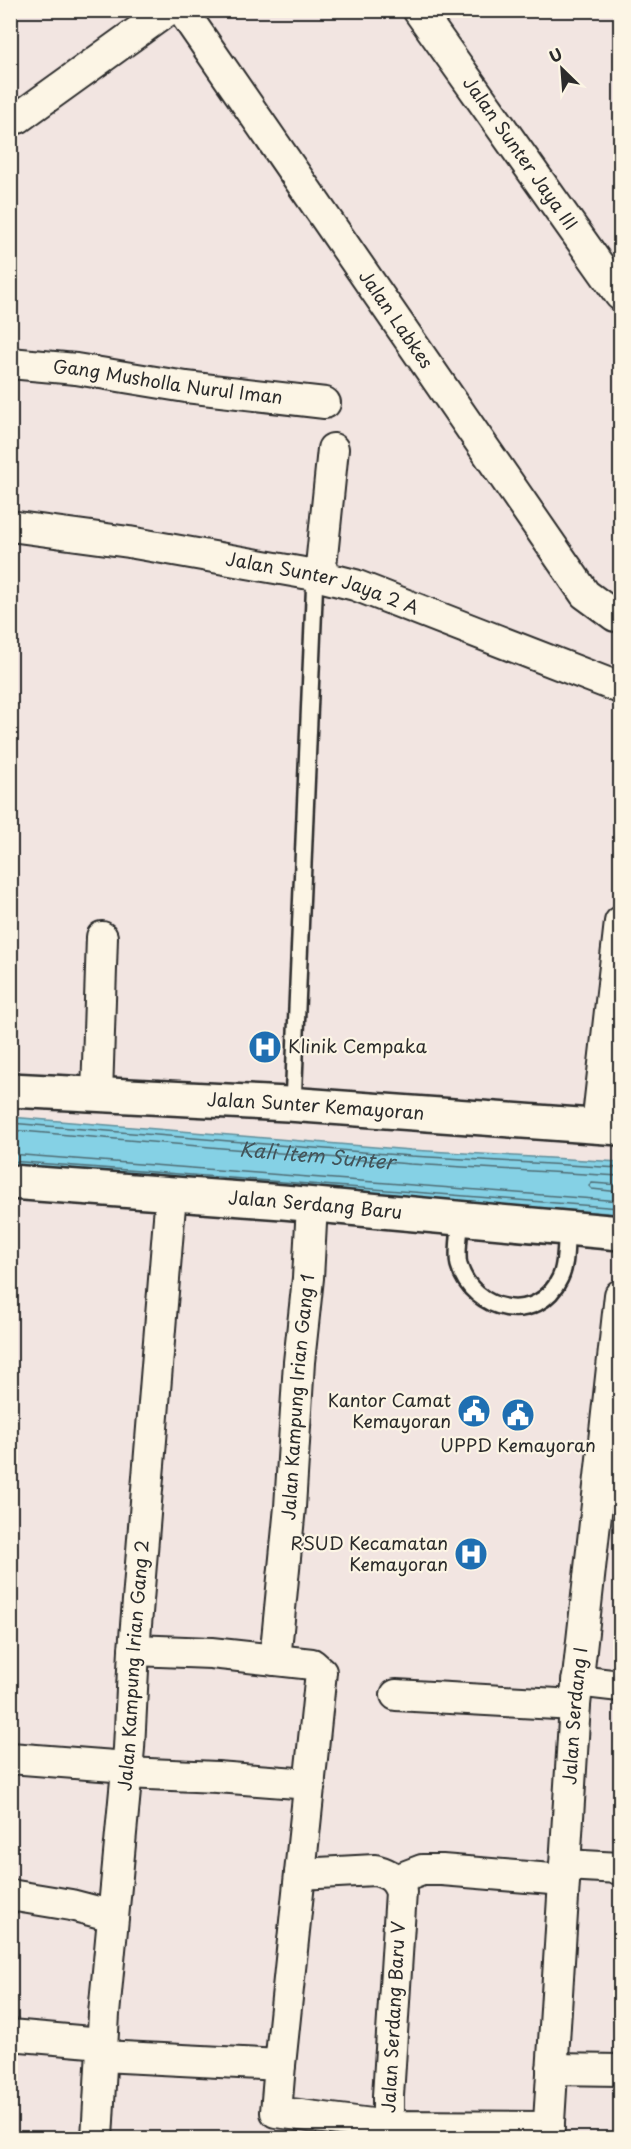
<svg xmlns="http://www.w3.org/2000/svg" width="631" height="2149" font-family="'Playpen Sans',sans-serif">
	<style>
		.water { fill: #85d1e5; stroke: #618f9b; stroke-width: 1.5 }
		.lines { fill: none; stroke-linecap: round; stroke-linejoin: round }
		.shore { stroke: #4f6d75; stroke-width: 1.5 }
		.lane-casing { stroke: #2b2b2b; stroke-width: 20 }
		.street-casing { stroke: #2b2b2b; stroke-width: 34 }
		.secondary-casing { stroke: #2b2b2b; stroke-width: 38 }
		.lane { stroke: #fcf5e5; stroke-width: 15 }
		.street { stroke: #fcf5e5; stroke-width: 30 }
		.secondary { stroke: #fcf5e5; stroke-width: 33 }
		.labels { text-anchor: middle; stroke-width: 4.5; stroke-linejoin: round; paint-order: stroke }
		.street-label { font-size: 18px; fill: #2b2b2b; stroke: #fcf5e5 }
		.poi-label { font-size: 18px; fill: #2b2b2b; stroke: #fcf5e5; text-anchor: end }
		.water-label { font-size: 20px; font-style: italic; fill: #42545a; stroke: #fcf5e5 }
	</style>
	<rect width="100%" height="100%" fill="#f2e5e1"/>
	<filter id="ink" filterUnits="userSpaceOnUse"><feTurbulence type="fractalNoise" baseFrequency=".0167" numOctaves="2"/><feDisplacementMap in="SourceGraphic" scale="12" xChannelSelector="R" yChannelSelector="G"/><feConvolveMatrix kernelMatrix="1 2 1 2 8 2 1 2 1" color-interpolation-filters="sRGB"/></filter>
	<g filter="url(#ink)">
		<path class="water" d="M10,1117L411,1150L620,1162V1214L11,1167Z"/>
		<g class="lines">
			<g class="shore">
				<path d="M10,1123L411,1156L620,1168"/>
				<path id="s1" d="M10,1130L410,1164L620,1176"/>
				<path d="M10,1154L620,1201"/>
				<path d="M10,1161L620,1208"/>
				<path d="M620,1185L592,1183L589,1186L592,1189L620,1192"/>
			</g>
			<g class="lane-casing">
				<path id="lane" d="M293,1105L315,575
					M461,1218C460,1231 456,1254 459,1265C473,1313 538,1326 560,1278C567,1264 565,1243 567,1227"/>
			</g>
			<g class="street-casing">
				<g id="street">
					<path id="s2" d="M182,10L585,594L615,616H620"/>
					<path id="s3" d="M418,10L620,295"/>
					<path d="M18,118L168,10"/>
					<path id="s4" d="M10,363L76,369L186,387L325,403"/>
					<path id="s5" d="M10,526L129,542L315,575L355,585L620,688"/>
					<path d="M320,576L333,449"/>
					<path d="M97,1095L102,937"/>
					<path d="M597,1126L620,922"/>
					<path d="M134,1650L211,1653L312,1664L321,1672L280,2065L276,2112L388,2126L549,2127"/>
					<path id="s6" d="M275,1660L290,1507L299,1362L308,1278L312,1205"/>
					<path d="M577,1681L620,1686"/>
					<path d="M396,1695L575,1705"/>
					<path d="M10,1758L127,1767"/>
					<path d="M126,1773L217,1777L310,1784"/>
					<path d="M565,1865L620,1868"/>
					<path d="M300,1874L375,1870C390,1874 396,1878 401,1892L388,2096V2126"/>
					<path d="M396,1880L422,1870H442L564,1880"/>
					<path d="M10,1895L71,1905L113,1916"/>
					<path d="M10,2035L102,2043"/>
					<path d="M102,2056L280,2065"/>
					<path d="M552,2069L620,2070"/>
					<path id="s7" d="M97,2138L104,2014L129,1748L134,1650L171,1193"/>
					<path id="s8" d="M548,2138L575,1705L620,1295"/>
				</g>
			</g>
			<g class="secondary-casing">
				<g id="secondary">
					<path id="s9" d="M10,1090L288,1104L620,1128"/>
					<path id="s10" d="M10,1182L283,1202L620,1233"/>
				</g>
			</g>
			<use href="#lane" class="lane"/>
			<use href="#street" class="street"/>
			<use href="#secondary" class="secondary"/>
		</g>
	</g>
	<defs>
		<g id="hospital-disc" transform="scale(1.725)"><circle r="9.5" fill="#1f6fb2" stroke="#fcf5e5"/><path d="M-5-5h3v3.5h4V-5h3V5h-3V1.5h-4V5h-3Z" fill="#fff"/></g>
		<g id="civic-disc" transform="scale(1.725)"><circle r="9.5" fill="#1f6fb2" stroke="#fcf5e5"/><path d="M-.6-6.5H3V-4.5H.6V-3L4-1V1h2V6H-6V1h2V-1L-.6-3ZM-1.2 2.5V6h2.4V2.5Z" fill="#fff"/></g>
	</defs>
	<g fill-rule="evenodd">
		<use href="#hospital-disc" x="265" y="1047"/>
		<use href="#civic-disc" x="474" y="1411"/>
		<use href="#civic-disc" x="518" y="1415"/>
		<use href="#hospital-disc" x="471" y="1554"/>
	</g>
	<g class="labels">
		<g class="street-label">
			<text dy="6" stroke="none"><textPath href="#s3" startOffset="176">Jalan Sunter Jaya III</textPath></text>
			<text dy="6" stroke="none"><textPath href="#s2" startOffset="376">Jalan Labkes</textPath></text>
			<text dy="6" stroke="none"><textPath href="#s4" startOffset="159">Gang Musholla Nurul Iman</textPath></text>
			<text dy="6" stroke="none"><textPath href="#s5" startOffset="318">Jalan Sunter Jaya 2 A</textPath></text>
			<text dy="6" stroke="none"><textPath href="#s9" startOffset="306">Jalan Sunter Kemayoran</textPath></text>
			<text dy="6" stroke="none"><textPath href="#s10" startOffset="306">Jalan Serdang Baru</textPath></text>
			<text dy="6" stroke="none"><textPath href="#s6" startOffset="264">Jalan Kampung Irian Gang 1</textPath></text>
			<text dy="6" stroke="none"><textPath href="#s7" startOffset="474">Jalan Kampung Irian Gang 2</textPath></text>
			<text dy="6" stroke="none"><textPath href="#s8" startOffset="423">Jalan Serdang I</textPath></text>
			<text transform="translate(394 2017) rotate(-87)" y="6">Jalan Serdang Baru V</text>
		</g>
		<g class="poi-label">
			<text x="288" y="1053" text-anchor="start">Klinik Cempaka</text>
			<text x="451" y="1407">Kantor Camat<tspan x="451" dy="21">Kemayoran</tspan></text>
			<text x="518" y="1452" text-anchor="middle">UPPD Kemayoran</text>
			<text x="448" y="1550">RSUD Kecamatan<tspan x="448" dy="21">Kemayoran</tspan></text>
		</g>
		<g class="water-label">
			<text dy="7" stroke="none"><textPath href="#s1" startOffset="308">Kali Item Sunter</textPath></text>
		</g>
	</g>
	<rect width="631" height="2149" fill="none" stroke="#fcf5e5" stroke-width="36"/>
	<rect x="18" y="18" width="595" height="2113" fill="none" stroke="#2b2b2b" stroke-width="2" filter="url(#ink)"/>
	<g transform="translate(562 69) rotate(335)" stroke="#fcf5e5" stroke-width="4.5" paint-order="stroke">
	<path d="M0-4.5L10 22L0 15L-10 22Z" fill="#2b2b2b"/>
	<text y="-9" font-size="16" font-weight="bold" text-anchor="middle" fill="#2b2b2b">U</text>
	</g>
</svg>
